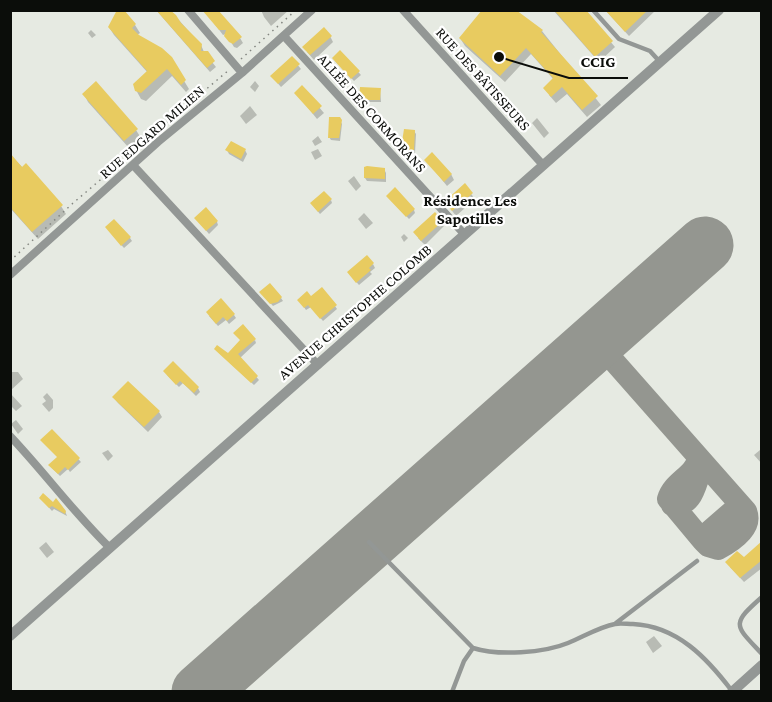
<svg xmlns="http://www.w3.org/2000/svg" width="772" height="702" font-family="'Crimson Pro',serif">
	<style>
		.shadow { fill: #0003 }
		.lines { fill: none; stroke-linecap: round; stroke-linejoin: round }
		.taxiway { stroke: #949690; stroke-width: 22 }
		.runway { stroke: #949690; stroke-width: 57 }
		.building { fill: #e8cb60 }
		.path { stroke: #838680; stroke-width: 1.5; stroke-dasharray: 1.5 4.5; stroke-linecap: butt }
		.service { stroke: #939795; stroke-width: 4.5 }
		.minor { stroke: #939795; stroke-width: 8 }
		.tertiary { stroke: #939795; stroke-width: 10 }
		.labels { text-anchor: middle; stroke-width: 4.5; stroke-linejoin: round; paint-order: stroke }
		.street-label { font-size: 15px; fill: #0b0d0a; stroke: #fff }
		.neighbourhood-label { font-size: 16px; font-weight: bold; fill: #0b0d0a; stroke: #fff }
		.leader { fill: none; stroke: #0b0d0a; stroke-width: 2 }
		.callout-dot { fill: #0b0d0a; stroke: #fff; stroke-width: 2 }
		.callout-label { font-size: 16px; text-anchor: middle; font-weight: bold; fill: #0b0d0a; stroke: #fff; stroke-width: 4.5; stroke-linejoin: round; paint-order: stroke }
	</style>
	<rect width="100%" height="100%" fill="#e6eae2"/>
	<path class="shadow" d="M156,10H170L201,45L204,52L216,67L210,72Z
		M204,10L240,38L243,43L237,48L234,47L226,34L223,35Z
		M261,10H289L271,26L264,17Z
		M553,10H584L615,47L599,62Z
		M605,10H656L629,36Z
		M135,25L140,33L137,35L170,58L189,89L186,92L172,76L146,101L141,99L136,90L148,73L114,35L109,27Z
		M91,30L96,35L92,38L88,33Z
		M542,31L601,105L587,117L567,94L556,103L549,95L554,80L531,54L505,82L465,46L460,38Z
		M330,36L333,42L314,60L307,52Z
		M340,52L361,75L354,81L335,61Z
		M292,58L301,69L281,87L274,79Z
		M255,81L259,86L255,92L250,87Z
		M302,87L324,113L317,119L296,93Z
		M380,90L381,102H363L361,98Z
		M84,94L136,130L141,138L129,148L88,102Z
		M250,106L257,115L246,124L240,116Z
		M537,118L549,133L544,138L532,123Z
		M339,119L342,124L340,141L331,140L329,137Z
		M404,131H414L416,134L415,153H406L404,150Z
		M318,136L322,142L315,146L312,141Z
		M318,149L322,156L315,160L311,152Z
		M227,150H245L247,154L243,162L229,154Z
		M10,155L61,206L66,214L38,239L10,208Z
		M426,160L451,174L454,180L447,186Z
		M384,169L386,173V182L367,181L365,178Z
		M354,176L361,186L356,191L348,181Z
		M465,186L475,199L456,216L446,203Z
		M390,199L414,210L415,213L409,219Z
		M331,200L332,203L320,214L314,207Z
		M364,213L373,223L366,229L358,219Z
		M198,221L217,222L218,225L209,234Z
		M441,221L444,226L425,245L418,238Z
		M109,231L130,238L132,241L124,248Z
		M404,234L408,238L404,242L401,237Z
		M373,264L375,268L370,272L372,274L359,285L351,276Z
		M263,295L281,298L283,301L273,306Z
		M311,298L335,306L337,309L323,321L311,307L306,310L301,303Z
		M234,315L236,318L229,324L226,320L218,326L209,316Z
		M255,340L256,343L240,358L259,380L254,385L218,352L228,355Z
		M10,372H18L23,379L10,391Z
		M167,375L198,388L200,392L196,396L183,383L179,387Z
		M10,393L22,406L16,411L10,405Z
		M47,393L53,400V408L49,412L42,404L46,401L43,397Z
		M114,398L159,412L162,417L148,432L118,403Z
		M16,420L23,429L18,434L11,424Z
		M52,431L81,462L70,472L68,469L60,476L52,468L58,458Z
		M108,450L113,456L108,461L102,453Z
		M760,450L762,452V464L754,455Z
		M43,501L65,511L67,516L54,509L52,511Z
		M46,542L54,552L47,558L39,548Z
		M762,543V568L744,582L730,567L744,560Z
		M654,636L662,646L653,653L646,642Z"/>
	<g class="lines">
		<path class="taxiway" d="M678,269L708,261L711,258L712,251L705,245
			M619,322C609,334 604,343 611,358L746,511C753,528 731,542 718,549L708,546L703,541L705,535L735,509L737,502
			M578,357C591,353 599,353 611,358
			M698,458C695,476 673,481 668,499L703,541
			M672,505C693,507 695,485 701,470"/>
		<path class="runway" d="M200,692L705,245"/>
	</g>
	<path class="building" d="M117,10H124L136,24L132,28L139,35L162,48L172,57L186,80L181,85L167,69L141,93L135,91L133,84L147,71L108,27Z
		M156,10H170L176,15L181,23L202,44L201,51H208L215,61L207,68Z
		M202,10H218L242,37L233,44L229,42L224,36L226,30H219Z
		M482,10H516L543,30L541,32L598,96L582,110L562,87L551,97L543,88L553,78L526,48L500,76L459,38Z
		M554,10H586L613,41L595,57Z
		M605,10H648L625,32Z
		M324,27L332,36L310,55L302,47Z
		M340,50L360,71L351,79L332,58Z
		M292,56L300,64L278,84L270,76Z
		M96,81L138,129L124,141L82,94Z
		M302,85L322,106L313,114L294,93Z
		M360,87L381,88L380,100H361L359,99Z
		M329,117H340L342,120L339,138H328Z
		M404,129L415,130L414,150H403L401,148Z
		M231,141L246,149L241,159L225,150Z
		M432,152L452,174L444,182L424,160Z
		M10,153L22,167L26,163L63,205L32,232L10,207Z
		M367,166L385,168V179L364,178V167Z
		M465,183L473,193L452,211L444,202Z
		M395,187L415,209L406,217L386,196Z
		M324,191L332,199L318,212L310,203Z
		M206,207L218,221L206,231L194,218Z
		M435,212L443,221L421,241L413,232Z
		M114,219L131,237L121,246L105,227Z
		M367,255L374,263L369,268L371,270L356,283L347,272Z
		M270,283L282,297L278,302L270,304L259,292Z
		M322,287L337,305L320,319L308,305L304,308L297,300L307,291L311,296Z
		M221,298L235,314L227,321L223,317L216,324L206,312Z
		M243,324L256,339L238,354L258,376L251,383L214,349L217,345L228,353L240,340L233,333Z
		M173,361L199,387L194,393L180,381L176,385L163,371Z
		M128,381L160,411L144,427L112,397Z
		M52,429L80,458L68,470L65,467L58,474L48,465L57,457L40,440Z
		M43,493L53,502L56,498L66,511L65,514L52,506L49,508L39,498Z
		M762,541V560L740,578L725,562L737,551L744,557Z"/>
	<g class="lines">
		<path class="path" d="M241,59L296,10
			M166,123L229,70
			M10,261L72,204L140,146"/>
		<path class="service" d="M593,10L619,39L650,51L660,62
			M369,542L473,648C498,656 544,653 568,643C583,637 599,627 615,624C620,623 627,624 633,624C677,626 707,658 732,691
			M762,597C730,625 735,625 762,654
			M616,623L697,561
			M452,692L464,661L473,648"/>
		<path class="minor" d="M188,10L242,73
			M403,10L543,165
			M284,36L465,235
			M133,165L318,365
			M10,275L158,142L242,73L312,10
			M10,436C45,473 74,513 110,548"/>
		<path class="tertiary" d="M10,636L719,10
			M732,692L762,665"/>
	</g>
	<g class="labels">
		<g class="street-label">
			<text transform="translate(483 79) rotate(48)" y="5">RUE DES BÂTISSEURS</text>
			<text transform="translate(372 113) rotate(48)" y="5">ALLÉE DES CORMORANS</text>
			<text transform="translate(152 132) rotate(-41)" y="5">RUE EDGARD MILIEN</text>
			<text transform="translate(355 312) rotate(-41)" y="5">AVENUE CHRISTOPHE COLOMB</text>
		</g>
		<g class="neighbourhood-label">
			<text x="470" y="206">Résidence Les<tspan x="470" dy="18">Sapotilles</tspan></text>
		</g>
	</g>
	<path class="leader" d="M499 57L569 78H628"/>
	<circle class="callout-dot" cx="499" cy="57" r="6"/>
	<g class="callout-label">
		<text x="598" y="67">CCIG</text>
	</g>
	<rect width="772" height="702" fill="none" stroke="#0b0d0a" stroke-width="24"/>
</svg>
